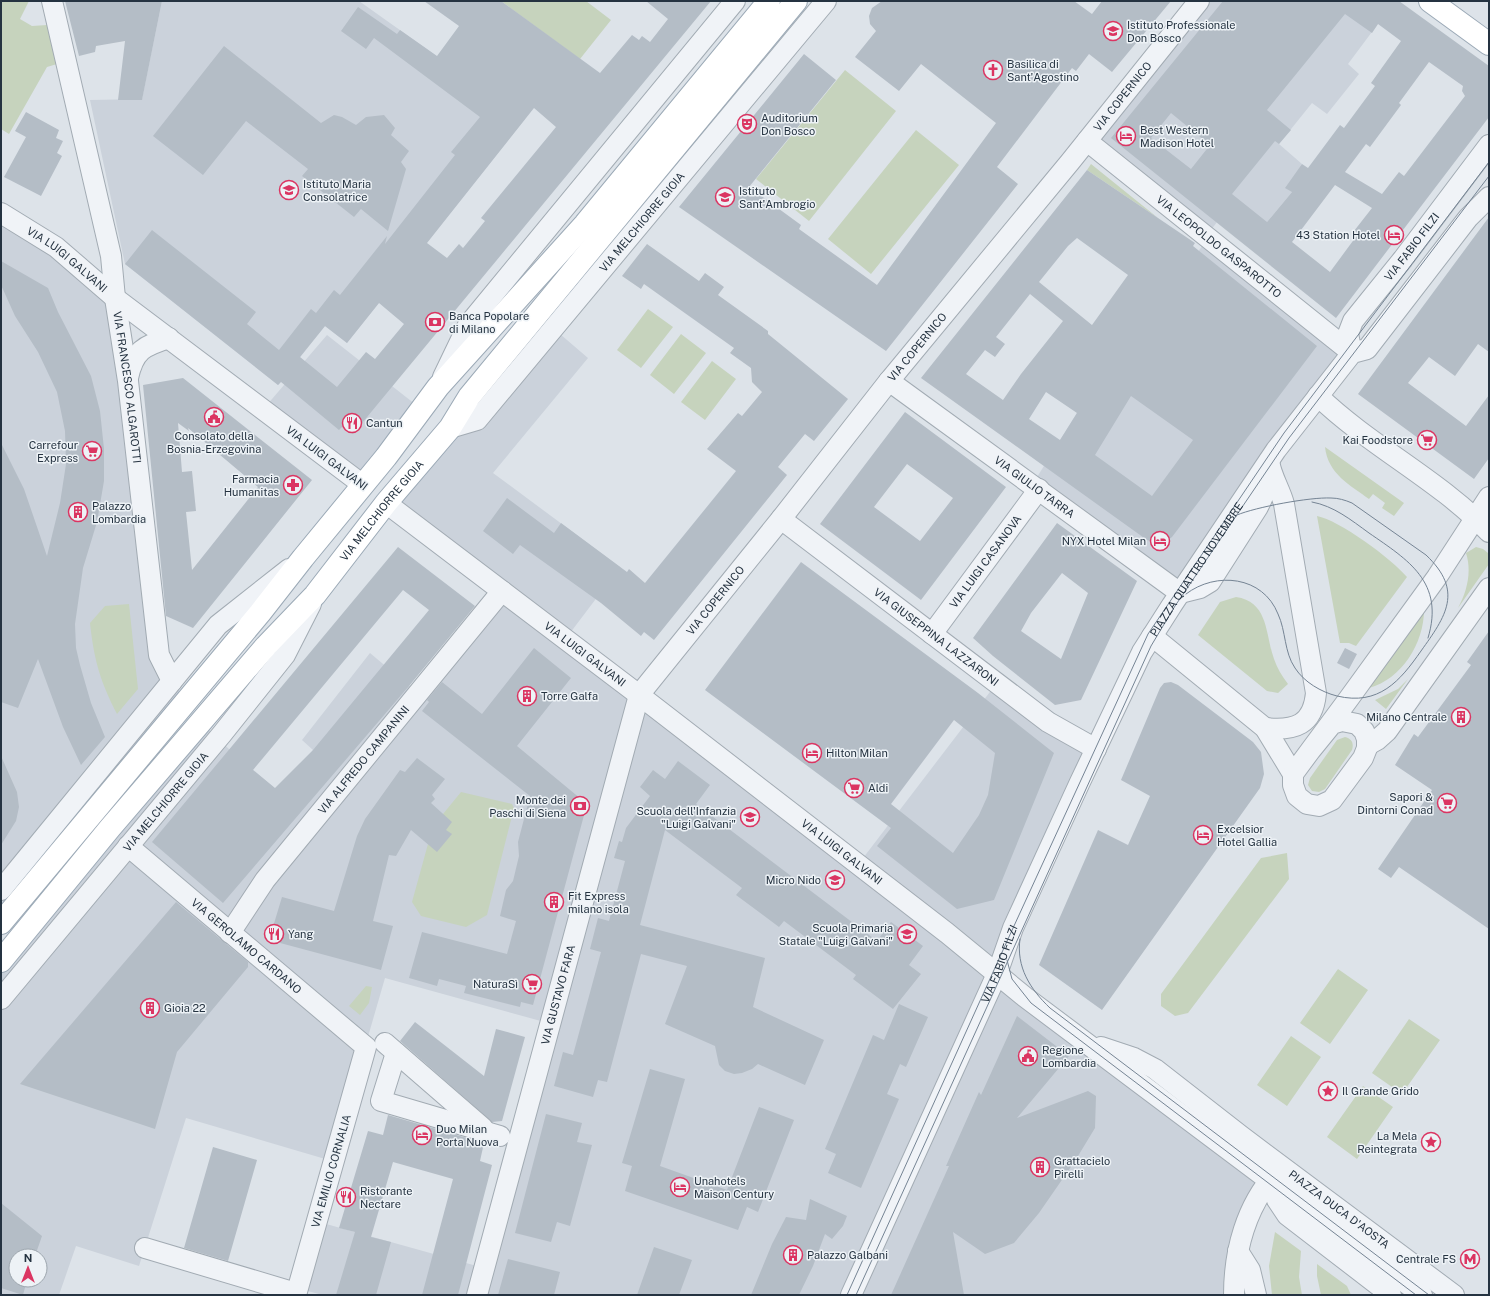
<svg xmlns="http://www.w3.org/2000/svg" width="1490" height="1296" font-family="'Public Sans',sans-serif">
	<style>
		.built { fill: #cbd2db; fill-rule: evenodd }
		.green { fill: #c6d3bd }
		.building { fill: #b4bdc6; fill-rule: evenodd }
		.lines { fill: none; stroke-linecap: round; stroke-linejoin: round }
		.minor-casing { stroke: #a2abb3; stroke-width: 22 }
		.major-casing { stroke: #9ba9b6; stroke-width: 24 }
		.minor { stroke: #f0f3f7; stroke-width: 20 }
		.major { stroke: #fff; stroke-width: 22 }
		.tram { stroke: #758494; stroke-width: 1 }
		.labels { text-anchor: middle; stroke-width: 3; stroke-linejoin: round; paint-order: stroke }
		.poi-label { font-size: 11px; fill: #253341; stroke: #edf2f6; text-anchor: start }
		.street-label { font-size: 11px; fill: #253341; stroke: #edf2f6 }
	</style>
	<rect width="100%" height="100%" fill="#dde3e9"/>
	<path class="built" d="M162,1H359L525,119L347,343L325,326L278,385L125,264L90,100L142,99Z
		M1206,1H1395L1348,64L1359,74L1327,114L1312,103L1279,144L1302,164L1292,192L1267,222H1217L1208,234L1094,140Z
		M1,219L115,298L160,671L186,698L1,921Z
		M1207,239L1348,353L1180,588L1034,482L1157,284L1170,292Z
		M539,316L588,358L493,473L620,567L567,637L390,503Z
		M327,335L420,408L364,483L266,406Z
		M503,594L637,695L548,1023L385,978L332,1161L186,1118L139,1266L76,1246L59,1295H1V967L205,726L230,750L301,811L313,750L302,740L370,653L408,685L419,690ZM16,1256H40V1280H16Z
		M996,684L1093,750L992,975L1267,1181L1231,1295H480L640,698L857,866Z
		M319,1222L484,1268L476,1295H323L300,1289Z"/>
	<path class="green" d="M1,1H29L20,19L32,26L47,25L57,64L47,67L9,134L1,129Z
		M501,1H586L611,20L580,59Z
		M845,70L896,111L809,221L756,179Z
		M916,130L959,165L871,274L828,239Z
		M1091,164L1158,218L1087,170Z
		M648,309L673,327L641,368L617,350Z
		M681,334L706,353L674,394L650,375Z
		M712,361L736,379L705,420L681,402Z
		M1325,447L1404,503L1394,516L1382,508L1385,503L1373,494L1369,499C1350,485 1328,474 1325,447Z
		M1317,516C1339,520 1392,559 1407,577L1356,646L1349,643H1340Z
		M1476,547L1483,549L1488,553L1489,564L1458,608C1467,591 1472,572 1466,553Z
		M1236,597C1269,602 1265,634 1274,659C1277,668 1282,676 1288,684L1278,693L1267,691L1198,635L1220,602Z
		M129,604L138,689L117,714C100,681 94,660 90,623L105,606Z
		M1424,610C1424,643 1402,679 1369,688Z
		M1408,679L1386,709L1375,700L1398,689Z
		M1345,737C1352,739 1354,743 1352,750L1325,789L1319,792L1312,791L1308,785L1310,778L1337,740Z
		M461,792L512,804L514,808L487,915L466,927L421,916L412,902L428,844L443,814Z
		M1287,853L1289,879L1188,1013L1175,1016L1161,1006V994L1261,858Z
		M1338,969L1368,990L1330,1044L1300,1023Z
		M366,986L372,987L369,1003L360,1015L349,1006Z
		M1409,1019L1440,1040L1402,1094L1372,1073Z
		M1291,1036L1321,1057L1287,1106L1257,1085Z
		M1363,1086L1393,1107L1357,1159L1327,1137Z
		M1275,1232L1301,1251L1299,1277L1302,1295H1272L1269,1266Z
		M1317,1264L1347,1286L1351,1295H1321L1317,1276Z"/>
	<path class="building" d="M65,1H162L142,100H118L125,41L96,46L95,52L79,56Z
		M424,1H501L600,73L632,35L639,40L642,36L650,42L668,19L646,1H711L353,434L343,426L339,430L281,382L278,385L125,264L152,230L256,312L247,324L279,350L311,309L316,313L334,290L340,295L387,236L385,244L455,155L451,152L480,117L374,38L366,49L341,31L358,7L397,34L400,30L437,56L459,26ZM534,108L556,127L481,218L485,221L463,248L459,244L447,258L427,243ZM379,303L404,324L375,359L366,352L337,387L300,357L325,326L347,343Z
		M882,1H1074L1092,14L1102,1H1171L1112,72L1089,54L1076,71L1072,68L997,167L1018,184L886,351L679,207L804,54L836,80L749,187L801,225L799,229L877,285L996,123L921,64L899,91L855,57L876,31L870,24L869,16L872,8Z
		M1223,1H1399L1489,66V117L1336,318L1111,138ZM1345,14L1372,33L1378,24L1401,41L1371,83L1375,86L1344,128L1340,125L1308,168L1302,164L1285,188L1292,192L1267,222L1232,194L1275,141L1279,144L1291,130L1267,110ZM1429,62L1463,86L1462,91L1465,96L1404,176L1399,172L1382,194L1345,172L1366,144L1370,147L1401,105L1399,103ZM1171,113L1210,145L1191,169L1151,138ZM1335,185L1372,208L1354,231L1358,234L1330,272L1292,242Z
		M224,46L321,123L334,115L342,117L356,125L366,117L384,115L395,128L391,135L409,151L401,162L406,169L388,231L361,209L354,217L302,176L308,169L246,121L203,175L153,136Z
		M26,112L59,130L56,138L63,141L57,153L62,156L41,196L4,177L26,137L15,131Z
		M1087,170L1195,243L1193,246L1317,346L1172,537L1165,542L1156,543L1147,540L921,378ZM1077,238L1128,275L1092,325L1039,282L1068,246ZM1030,294L1063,321L1021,374L1003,400L966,374L985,350L995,357L1005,344L996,337ZM1046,392L1077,413L1060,440L1029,419ZM1131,396L1193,440L1152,496L1095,455Z
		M1489,217V352L1478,344L1455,376L1429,357L1408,383L1466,426L1489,395V458L1474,479L1358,394Z
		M647,244L699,281L705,273L724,287L718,295L768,331V334L848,399L814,441L805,434L778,467L787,475L654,640L644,632L641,636L601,603L520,545L513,554L483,531L507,498L554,533L561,523L627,572L629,569L645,583L736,471L707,449L738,413L742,416L762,392L752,382L751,368L730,353L734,348L644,284L641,289L622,276Z
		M1,261L48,288L58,312L91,376L100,411L104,449V481L97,522L83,568L75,624L76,648L80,665L91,703L105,737L81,765L63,727L38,659L18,708L1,702V443L24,489L47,556L60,503L66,464L65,431L57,392L38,352L15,316L1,285Z
		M183,378L312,480L193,628L166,616L143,385ZM178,423L189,431L188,428L258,487L192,570L186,512L196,511L192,471L182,472Z
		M905,412L1006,487L921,600L820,524ZM907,464L953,498L920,541L874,507Z
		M1057,523L1137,581L1081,700L1055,705L993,656L973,638ZM1062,573L1088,593L1061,659L1021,631L1031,613Z
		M398,547L475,606L409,686L223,903L152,842ZM403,590L429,610L313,750L275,788L253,770Z
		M801,562L978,693L1054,753L994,900L957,909L877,846L891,828L705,690ZM954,720L995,753L988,795L979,815L953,853L891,804Z
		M1489,631V929L1399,867L1391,878L1378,869L1432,790L1395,765L1414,734L1418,737L1471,665L1467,662Z
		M534,648L571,678L517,746L587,804L533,1005L521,1002L520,1007L464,993L466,986L439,979L437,986L409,978L422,932L507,954L516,921L500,916L506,890L513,881L519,856L518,842L530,796L422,711L429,702L427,700L442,682L482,714Z
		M1345,648L1357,654L1349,669L1337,663Z
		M1171,682L1178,685L1253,742L1261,752L1264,774L1260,788L1102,1010L1039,965L1098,830L1128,845L1150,796L1121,780L1160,688L1164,683Z
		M1,756L17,792L19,807L16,821L1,845Z
		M417,758L445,779L432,795L435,799L431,803L452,822L446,830L452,834L437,852L411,830L396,856L389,855L373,921L393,926L381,970L269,940L282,897L334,911L357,836L365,819L400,770L405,772Z
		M678,761L710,785L696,804L877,941L891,922L923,946L909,965L921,974L893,1009L853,979L856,975L784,921L779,927L736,895L742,888L665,830L640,925L765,958L753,1007L824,1040L805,1085L758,1064L752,1069L742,1073L734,1074L725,1071L719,1065L715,1046L665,1024L687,966L641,954L607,1082L598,1080L593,1097L554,1086L563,1052L573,1055L601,952L590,949L598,918L609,921L625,861L614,858L619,841L622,842L626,828L650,796L640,787L653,770L665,779Z
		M176,902L248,962V967L177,1052L155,1129L20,1084Z
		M899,1004L928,1017L906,1067L900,1064L887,1094L899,1099L861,1188L828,1173L836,1154L825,1149L873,1035L884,1040Z
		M1017,1016L1069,1056L1017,1118L1088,1091L1096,1096L1095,1128L1075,1161L1039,1213L1014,1243L985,1254L953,1232L964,1295H891L949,1166H946L979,1092L981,1095Z
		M415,1022L484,1076L496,1029L525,1037L502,1121L492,1122L400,1041Z
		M650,1069L685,1079L660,1166L727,1190L759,1107L794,1120L758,1212L747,1207L738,1230L625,1191L632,1166L622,1163Z
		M546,1114L582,1123L577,1142L592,1145L570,1226L557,1222L551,1242L515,1233Z
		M388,1115L484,1143L480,1161L492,1165L458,1295H422L453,1179L393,1162L371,1237L391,1242L376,1295H336L355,1232L339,1228L368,1131L383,1135Z
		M213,1147L257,1160L228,1261L184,1248Z
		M810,1199L847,1216L843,1226L832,1239L825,1234L813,1266L799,1295H751L772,1244L786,1217L806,1220Z
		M1,1203L42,1236L35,1256H16V1280H27L23,1295L1,1288Z
		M654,1247L692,1260L679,1295H637Z
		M508,1259L560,1272L554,1295H498Z"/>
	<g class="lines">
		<g class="minor-casing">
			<g id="minor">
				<path id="s1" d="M52,1L111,256L115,298L128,381L159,655L172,681"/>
				<path id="s2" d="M1087,141L1352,353"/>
				<path id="s3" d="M1,213L56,247L115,298L363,485"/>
				<path id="s4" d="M1352,353L1348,334L1353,321L1403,259L1489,145"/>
				<path d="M443,377L468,325L735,1"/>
				<path d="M128,378C134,350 144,346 169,338"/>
				<path id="s5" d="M889,381L1180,593"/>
				<path d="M1318,396C1371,447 1438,479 1489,532"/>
				<path id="s6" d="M450,428L477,420L826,1"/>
				<path id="s7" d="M386,503L639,695L947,933L1025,997L1422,1295"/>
				<path id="s8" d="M781,519L1048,722L1096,749"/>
				<path d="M1180,593L1200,588L1210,582L1258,507L1269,484L1270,467"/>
				<path id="s9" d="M932,634L1039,489"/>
				<path d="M1152,636L1265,728L1293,774"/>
				<path d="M1265,728C1295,731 1313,725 1316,693L1284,504C1280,489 1271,476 1269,461"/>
				<path d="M1368,745L1377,740L1387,731L1489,588"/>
				<path d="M1310,751L1332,724L1342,721L1357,724L1364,731L1367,739V748L1363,758L1332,800L1319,806L1307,804L1297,796L1293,785V774L1310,751L1350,697L1437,577L1489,497"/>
				<path id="s10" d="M128,846L366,1047L296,1295"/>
				<path d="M1,890L218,625L289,569"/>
				<path id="s11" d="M230,933L265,880L502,591"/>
				<path id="s12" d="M1,999L222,734L285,655L311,604"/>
				<path d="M385,1043L483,1128"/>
				<path id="s13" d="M1101,1047L1134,1058L1155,1069L1241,1136L1454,1295"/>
				<path d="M396,1053L381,1101L500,1136"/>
				<path d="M1270,1180L1277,1200L1287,1215L1391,1295"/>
				<path d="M145,1248L296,1293"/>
				<path d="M1238,1251L1250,1270L1256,1295"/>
				<path id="s14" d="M477,1295L639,695L781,519L889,381L1070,162L1199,1"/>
				<path id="s15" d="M851,1295L997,974L1013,928L1080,782L1142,652L1172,605L1276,450L1352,353L1367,349L1468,218L1489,197"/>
				<path d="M1234,1295C1234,1251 1246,1206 1276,1173"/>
			</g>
		</g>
		<g class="major-casing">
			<g id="major">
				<path d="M1430,1L1489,44"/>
				<path d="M1,923L260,613L303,558L386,457L438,387L585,224L769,1"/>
				<path id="s16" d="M1,961L110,828L266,646L315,595L386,503L450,428L469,397L796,1"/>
			</g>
		</g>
		<use href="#minor" class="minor"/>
		<use href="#major" class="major"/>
		<path class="tram" d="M1312,502C1334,506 1351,520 1369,533C1408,560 1445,582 1428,638
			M1186,594C1216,571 1263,576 1278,614C1286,631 1284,652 1295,668C1304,682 1321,692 1337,696C1379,706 1400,681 1421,651C1446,616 1464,591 1426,555L1352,503C1345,500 1338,498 1331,498C1310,497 1256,507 1237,515
			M1020,939C1016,967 1030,989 1050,1008L1429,1295
			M1007,960L1012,979L1031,1003L1416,1295
			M847,1295L1008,939L1148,634L1284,433L1489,162
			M856,1295L1151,646L1175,606L1289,438L1489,176"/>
	</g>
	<defs>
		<g id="university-ring" transform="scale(1)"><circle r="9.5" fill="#edf2f6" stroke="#db3562" stroke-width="1.5"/><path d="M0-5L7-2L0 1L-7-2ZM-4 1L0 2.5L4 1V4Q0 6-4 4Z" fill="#db3562"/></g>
		<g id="church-ring" transform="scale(1)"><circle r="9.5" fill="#edf2f6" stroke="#db3562" stroke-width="1.5"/><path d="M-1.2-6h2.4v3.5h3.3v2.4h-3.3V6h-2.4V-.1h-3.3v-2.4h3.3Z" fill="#db3562"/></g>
		<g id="theatre-ring" transform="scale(1)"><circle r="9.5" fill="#edf2f6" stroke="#db3562" stroke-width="1.5"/><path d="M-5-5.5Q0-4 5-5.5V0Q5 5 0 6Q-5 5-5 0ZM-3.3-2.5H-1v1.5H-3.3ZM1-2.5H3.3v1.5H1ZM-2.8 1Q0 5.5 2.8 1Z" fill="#db3562"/></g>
		<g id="hotel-ring" transform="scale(1)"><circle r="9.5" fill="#edf2f6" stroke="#db3562" stroke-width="1.5"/><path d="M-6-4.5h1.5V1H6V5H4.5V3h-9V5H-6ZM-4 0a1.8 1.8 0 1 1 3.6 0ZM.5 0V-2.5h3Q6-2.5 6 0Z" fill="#db3562"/></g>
		<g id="school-ring" transform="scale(1)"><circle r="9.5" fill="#edf2f6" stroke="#db3562" stroke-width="1.5"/><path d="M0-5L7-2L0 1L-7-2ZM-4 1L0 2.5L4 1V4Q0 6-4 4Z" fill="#db3562"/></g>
		<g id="bank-ring" transform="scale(1)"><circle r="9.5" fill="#edf2f6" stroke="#db3562" stroke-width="1.5"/><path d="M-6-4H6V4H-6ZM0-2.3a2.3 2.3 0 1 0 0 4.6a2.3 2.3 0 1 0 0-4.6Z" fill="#db3562"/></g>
		<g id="civic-ring" transform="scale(1)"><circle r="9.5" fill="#edf2f6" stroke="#db3562" stroke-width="1.5"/><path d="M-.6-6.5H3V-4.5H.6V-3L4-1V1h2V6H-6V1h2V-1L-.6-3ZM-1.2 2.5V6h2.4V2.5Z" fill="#db3562"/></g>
		<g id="restaurant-ring" transform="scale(1)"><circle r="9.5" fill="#edf2f6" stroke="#db3562" stroke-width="1.5"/><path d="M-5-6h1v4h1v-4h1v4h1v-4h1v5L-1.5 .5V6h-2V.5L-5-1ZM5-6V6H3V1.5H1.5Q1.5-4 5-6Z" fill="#db3562"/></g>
		<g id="supermarket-ring" transform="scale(1)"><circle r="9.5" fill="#edf2f6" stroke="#db3562" stroke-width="1.5"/><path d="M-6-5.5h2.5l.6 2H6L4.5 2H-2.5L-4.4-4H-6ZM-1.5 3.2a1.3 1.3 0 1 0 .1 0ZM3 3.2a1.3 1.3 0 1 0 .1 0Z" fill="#db3562"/></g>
		<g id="pharmacy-ring" transform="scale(1)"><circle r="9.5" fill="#edf2f6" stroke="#db3562" stroke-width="1.5"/><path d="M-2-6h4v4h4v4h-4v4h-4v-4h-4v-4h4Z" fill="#db3562"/></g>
		<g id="building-ring" transform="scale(1)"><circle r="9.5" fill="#edf2f6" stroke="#db3562" stroke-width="1.5"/><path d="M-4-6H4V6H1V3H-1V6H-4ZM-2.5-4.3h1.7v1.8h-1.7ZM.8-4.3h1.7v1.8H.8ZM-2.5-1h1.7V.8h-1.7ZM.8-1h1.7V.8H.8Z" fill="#db3562"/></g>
		<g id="sight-ring" transform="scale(1)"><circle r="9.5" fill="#edf2f6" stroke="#db3562" stroke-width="1.5"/><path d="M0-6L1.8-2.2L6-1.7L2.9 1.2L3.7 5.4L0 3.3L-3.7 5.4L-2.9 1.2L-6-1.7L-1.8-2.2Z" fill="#db3562"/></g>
		<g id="metro-ring" transform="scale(1)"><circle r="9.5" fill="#edf2f6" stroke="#db3562" stroke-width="1.5"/><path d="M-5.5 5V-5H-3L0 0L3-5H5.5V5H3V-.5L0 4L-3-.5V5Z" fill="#db3562"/></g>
	</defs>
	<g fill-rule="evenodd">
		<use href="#university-ring" x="1113" y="31"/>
		<use href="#church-ring" x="993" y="70"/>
		<use href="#theatre-ring" x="747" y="124"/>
		<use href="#hotel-ring" x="1126" y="136"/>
		<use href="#school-ring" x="289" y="190"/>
		<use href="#school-ring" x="725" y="197"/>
		<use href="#hotel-ring" x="1394" y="235"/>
		<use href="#bank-ring" x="435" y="322"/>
		<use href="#civic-ring" x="214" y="417"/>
		<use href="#restaurant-ring" x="352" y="423"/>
		<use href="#supermarket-ring" x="1427" y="440"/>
		<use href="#supermarket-ring" x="92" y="451"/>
		<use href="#pharmacy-ring" x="293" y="485"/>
		<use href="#building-ring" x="78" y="512"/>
		<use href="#hotel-ring" x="1160" y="541"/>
		<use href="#building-ring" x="527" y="696"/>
		<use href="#building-ring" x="1461" y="717"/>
		<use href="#hotel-ring" x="812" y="753"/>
		<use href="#supermarket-ring" x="854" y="788"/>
		<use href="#supermarket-ring" x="1447" y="803"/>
		<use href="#bank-ring" x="580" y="806"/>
		<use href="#school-ring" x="750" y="817"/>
		<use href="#hotel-ring" x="1203" y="835"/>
		<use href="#school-ring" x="835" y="880"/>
		<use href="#building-ring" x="554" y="902"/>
		<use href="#restaurant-ring" x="274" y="934"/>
		<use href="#school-ring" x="907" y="934"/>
		<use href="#supermarket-ring" x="532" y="984"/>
		<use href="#building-ring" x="150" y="1008"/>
		<use href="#civic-ring" x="1028" y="1056"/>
		<use href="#sight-ring" x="1328" y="1091"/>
		<use href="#hotel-ring" x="422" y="1135"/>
		<use href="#sight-ring" x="1431" y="1142"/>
		<use href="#building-ring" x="1040" y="1167"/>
		<use href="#hotel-ring" x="680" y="1187"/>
		<use href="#restaurant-ring" x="346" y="1197"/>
		<use href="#building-ring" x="793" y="1255"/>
		<use href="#metro-ring" x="1470" y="1259"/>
	</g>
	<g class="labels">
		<g class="poi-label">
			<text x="1127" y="29">Istituto Professionale<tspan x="1127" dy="13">Don Bosco</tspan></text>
			<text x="1007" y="68">Basilica di<tspan x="1007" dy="13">Sant'Agostino</tspan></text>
			<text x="761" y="122">Auditorium<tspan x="761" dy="13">Don Bosco</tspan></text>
			<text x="1140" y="134">Best Western<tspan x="1140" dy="13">Madison Hotel</tspan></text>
			<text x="303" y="188">Istituto Maria<tspan x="303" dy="13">Consolatrice</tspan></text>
			<text x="739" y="195">Istituto<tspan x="739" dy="13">Sant'Ambrogio</tspan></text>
			<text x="1380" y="239" text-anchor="end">43 Station Hotel</text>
			<text x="449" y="320">Banca Popolare<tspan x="449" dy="13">di Milano</tspan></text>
			<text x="366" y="427">Cantun</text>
			<text x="214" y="440" text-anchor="middle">Consolato della<tspan x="214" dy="13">Bosnia-Erzegovina</tspan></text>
			<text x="1413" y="444" text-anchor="end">Kai Foodstore</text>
			<text x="78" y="449" text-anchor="end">Carrefour<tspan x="78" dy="13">Express</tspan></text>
			<text x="279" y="483" text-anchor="end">Farmacia<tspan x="279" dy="13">Humanitas</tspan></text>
			<text x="92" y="510">Palazzo<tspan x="92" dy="13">Lombardia</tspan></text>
			<text x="1146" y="545" text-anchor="end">NYX Hotel Milan</text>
			<text x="541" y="700">Torre Galfa</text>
			<text x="1447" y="721" text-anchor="end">Milano Centrale</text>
			<text x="826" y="757">Hilton Milan</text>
			<text x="868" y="792">Aldi</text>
			<text x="1433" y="801" text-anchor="end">Sapori &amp;<tspan x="1433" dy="13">Dintorni Conad</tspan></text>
			<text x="566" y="804" text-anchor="end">Monte dei<tspan x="566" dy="13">Paschi di Siena</tspan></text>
			<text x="736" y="815" text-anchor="end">Scuola dell'Infanzia<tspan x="736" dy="13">"Luigi Galvani"</tspan></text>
			<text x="1217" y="833">Excelsior<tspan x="1217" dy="13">Hotel Gallia</tspan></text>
			<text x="821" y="884" text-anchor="end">Micro Nido</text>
			<text x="568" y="900">Fit Express<tspan x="568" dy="13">milano isola</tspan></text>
			<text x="893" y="932" text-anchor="end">Scuola Primaria<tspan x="893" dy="13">Statale "Luigi Galvani"</tspan></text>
			<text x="288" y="938">Yang</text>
			<text x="518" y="988" text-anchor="end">NaturaSì</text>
			<text x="164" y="1012">Gioia 22</text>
			<text x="1042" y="1054">Regione<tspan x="1042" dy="13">Lombardia</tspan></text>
			<text x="1342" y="1095">Il Grande Grido</text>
			<text x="436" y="1133">Duo Milan<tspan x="436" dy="13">Porta Nuova</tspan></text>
			<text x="1417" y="1140" text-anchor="end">La Mela<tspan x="1417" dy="13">Reintegrata</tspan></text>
			<text x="1054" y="1165">Grattacielo<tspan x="1054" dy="13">Pirelli</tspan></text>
			<text x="694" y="1185">Unahotels<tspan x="694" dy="13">Maison Century</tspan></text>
			<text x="360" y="1195">Ristorante<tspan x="360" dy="13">Nectare</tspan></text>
			<text x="807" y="1259">Palazzo Galbani</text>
			<text x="1456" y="1263" text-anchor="end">Centrale FS</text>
		</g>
		<g class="street-label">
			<text dy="4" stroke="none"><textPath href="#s14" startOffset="1391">VIA COPERNICO</textPath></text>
			<text dy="4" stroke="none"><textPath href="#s6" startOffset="286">VIA MELCHIORRE GIOIA</textPath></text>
			<text dy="4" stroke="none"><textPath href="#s2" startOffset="169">VIA LEOPOLDO GASPAROTTO</textPath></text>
			<text dy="4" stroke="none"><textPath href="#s4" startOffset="128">VIA FABIO FILZI</textPath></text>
			<text dy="4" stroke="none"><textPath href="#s3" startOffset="81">VIA LUIGI GALVANI</textPath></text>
			<text dy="4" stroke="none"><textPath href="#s14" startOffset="1067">VIA COPERNICO</textPath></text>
			<text dy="4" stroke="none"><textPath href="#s1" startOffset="394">VIA FRANCESCO ALGAROTTI</textPath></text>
			<text transform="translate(327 458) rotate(37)" y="4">VIA LUIGI GALVANI</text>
			<text dy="4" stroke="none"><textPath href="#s5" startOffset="180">VIA GIULIO TARRA</textPath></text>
			<text dy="4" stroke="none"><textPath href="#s16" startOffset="590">VIA MELCHIORRE GIOIA</textPath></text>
			<text dy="4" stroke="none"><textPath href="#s9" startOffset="90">VIA LUIGI CASANOVA</textPath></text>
			<text dy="4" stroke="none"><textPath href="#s15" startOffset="805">PIAZZA QUATTRO NOVEMBRE</textPath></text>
			<text dy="4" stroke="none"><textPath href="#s14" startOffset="743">VIA COPERNICO</textPath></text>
			<text dy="4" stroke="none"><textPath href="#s8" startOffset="195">VIA GIUSEPPINA LAZZARONI</textPath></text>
			<text dy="4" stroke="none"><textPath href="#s7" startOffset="250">VIA LUIGI GALVANI</textPath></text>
			<text dy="4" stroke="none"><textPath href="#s11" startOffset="219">VIA ALFREDO CAMPANINI</textPath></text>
			<text dy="4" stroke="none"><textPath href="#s12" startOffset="257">VIA MELCHIORRE GIOIA</textPath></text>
			<text dy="4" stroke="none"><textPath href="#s7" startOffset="574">VIA LUIGI GALVANI</textPath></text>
			<text dy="4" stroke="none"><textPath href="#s10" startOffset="155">VIA GEROLAMO CARDANO</textPath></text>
			<text dy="4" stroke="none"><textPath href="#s15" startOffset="363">VIA FABIO FILZI</textPath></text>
			<text dy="4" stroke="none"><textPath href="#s14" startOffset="311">VIA GUSTAVO FARA</textPath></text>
			<text transform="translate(331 1171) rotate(-74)" y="4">VIA EMILIO CORNALIA</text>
			<text dy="4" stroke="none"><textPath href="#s13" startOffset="290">PIAZZA DUCA D'AOSTA</textPath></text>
		</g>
	</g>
	<rect width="1490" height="1296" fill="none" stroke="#253341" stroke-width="4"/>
	<g transform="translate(28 1268)"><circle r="19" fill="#edf2f6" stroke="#9da6ae"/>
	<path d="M0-3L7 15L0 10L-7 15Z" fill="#db3562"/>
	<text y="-6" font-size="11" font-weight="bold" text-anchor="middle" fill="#253341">N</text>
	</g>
</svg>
